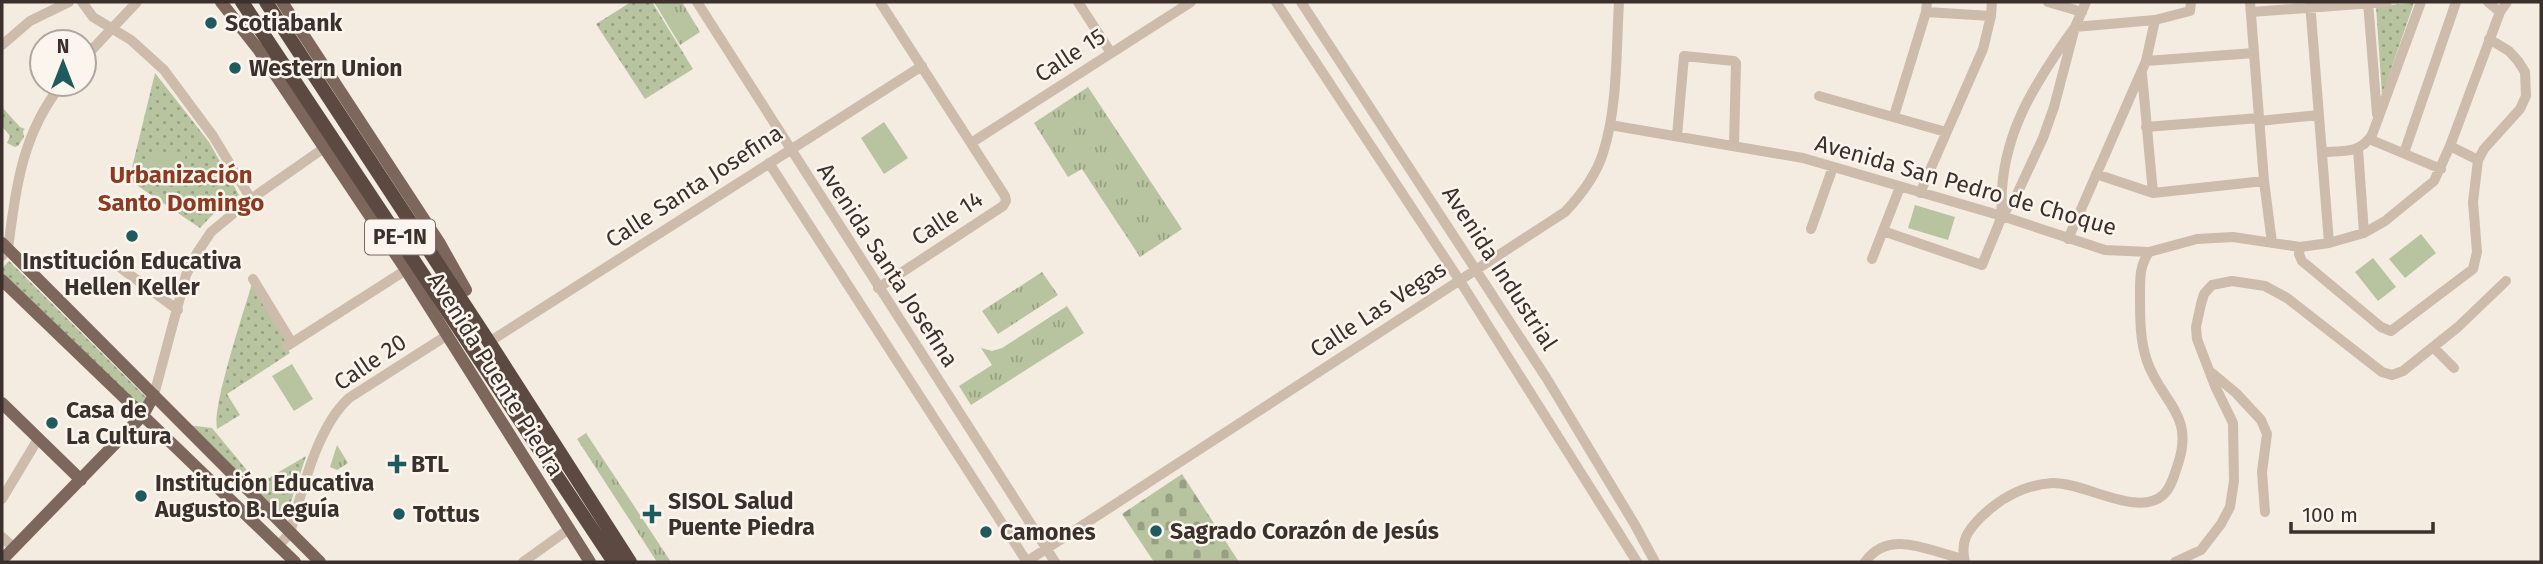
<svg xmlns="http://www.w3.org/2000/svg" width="2543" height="564" font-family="'Fira Sans',sans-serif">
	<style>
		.grass { fill: url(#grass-tufts) }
		.cemetery { fill: url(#cemetery-stones) }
		.park { fill: url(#park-dots) }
		.pitch { fill: #b8c4a0 }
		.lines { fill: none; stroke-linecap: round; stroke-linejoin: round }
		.minor { stroke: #cdbbac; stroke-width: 10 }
		.major { stroke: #7d675c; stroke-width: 12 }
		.highway { stroke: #5c4a42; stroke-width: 14 }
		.poi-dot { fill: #1f5a5e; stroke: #fbf5ee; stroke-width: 2.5 }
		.labels { text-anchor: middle; stroke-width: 5; stroke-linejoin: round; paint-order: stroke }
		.shield { fill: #fbf5ee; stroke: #756b66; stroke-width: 2 }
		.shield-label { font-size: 21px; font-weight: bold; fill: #3b302b }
		.poi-label { font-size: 23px; font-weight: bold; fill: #3b302b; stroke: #fbf5ee; text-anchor: start }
		.street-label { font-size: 23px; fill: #3b302b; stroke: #fbf5ee }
		.neighbourhood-label { font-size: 24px; font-weight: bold; fill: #8c3b22; stroke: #fbf5ee }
	</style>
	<defs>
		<pattern id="grass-tufts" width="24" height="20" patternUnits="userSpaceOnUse" patternTransform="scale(1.75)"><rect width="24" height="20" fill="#b8c4a0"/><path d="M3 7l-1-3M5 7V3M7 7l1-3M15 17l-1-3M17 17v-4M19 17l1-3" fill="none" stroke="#97a083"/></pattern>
		<pattern id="cemetery-stones" width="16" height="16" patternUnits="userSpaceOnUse" patternTransform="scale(1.75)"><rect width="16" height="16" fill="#b8c4a0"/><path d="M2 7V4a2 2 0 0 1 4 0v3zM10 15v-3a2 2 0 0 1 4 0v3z" fill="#97a083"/></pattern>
		<pattern id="park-dots" width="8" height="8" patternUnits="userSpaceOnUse" patternTransform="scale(1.75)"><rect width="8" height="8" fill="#b8c4a0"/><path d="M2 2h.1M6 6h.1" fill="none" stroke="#97a083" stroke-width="1.8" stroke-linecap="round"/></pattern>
	</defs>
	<rect width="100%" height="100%" fill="#f4ebe1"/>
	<path class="grass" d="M654,2H682L700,32L680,45Z
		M1088,87L1182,229L1140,257L1082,169L1068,177L1034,123Z
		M1042,272L1058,295L998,334L982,311Z
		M1067,306L1084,333L971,405L959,386L992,365L981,348L992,351L1002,348Z
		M586,433L671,562H657L577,439Z
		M337,445L348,463L337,470L330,467Z"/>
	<path class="cemetery" d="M1182,474L1239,562H1154L1122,514Z"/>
	<path class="park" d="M631,2H652L693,69L645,99L596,24Z
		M2414,3L2382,95L2376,6Z
		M155,73L209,142L239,195L216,211L200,228L129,180Z
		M2,107L20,127L25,129L23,131L24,137L18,146L15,147L7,143L10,136L2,126Z
		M9,261L149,400L142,410L2,280V268Z
		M253,280L291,342L286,346L290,353L227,394L240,415L217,429C212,405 245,309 253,280Z
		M188,425L212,428L255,480L247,485Z
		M306,456L286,517L284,520L250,489Z"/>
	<path class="pitch" d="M884,122L908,158L884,174L861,138Z
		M184,151L188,173L150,179L147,157Z
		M1915,205L1955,217L1948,240L1908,228Z
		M2421,234L2436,253L2405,278L2389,259Z
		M2373,258L2396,287L2378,301L2355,272Z
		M292,364L313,399L294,411L272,376Z"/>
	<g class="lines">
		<path class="minor" d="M82,2L93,17L131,40L164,70L213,136L251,199
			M697,2L1055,562
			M1078,2L1111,53
			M1276,2L1460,281L1637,562
			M1301,2L1547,379L1635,525L1655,562
			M2048,2L2082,12
			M2250,2L2264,181L2272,243
			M2310,2L2329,243
			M2368,2L2377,114
			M2488,2L2500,12
			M1926,12L1991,16
			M2251,12L2387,2
			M2,45L30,21L69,2
			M84,58L137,2
			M2146,61L2254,53
			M2142,74L2153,193
			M1819,96L1946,132
			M1894,116L1926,12L1927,2
			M2259,121L2319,115
			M1610,125L1803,158L2002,216L2105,250L2149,252L2197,239L2233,237L2300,247L2329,243L2364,233L2385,221L2434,181L2450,146L2500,12L2507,2
			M2146,127L2259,118
			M1677,136L1684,56L1734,61L1736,63L1734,146
			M2369,139L2441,169
			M971,143L1191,2
			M2450,146L2478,160
			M2358,149L2364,233
			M2322,152C2342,151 2360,154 2372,135L2421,2
			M2404,153L2456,2
			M769,163L1027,562
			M2096,174L2153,193L2264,181
			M1920,193L1983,49L1991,16L1992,2
			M2002,216C1997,141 2033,85 2075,27L2155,20L2190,11L2191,2
			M1811,229L1833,167
			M1883,231L1982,265L2002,216L2017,194L2043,138L2054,107L2075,27L2086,2
			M2068,239L2146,61L2155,20
			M2300,247L2299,254L2302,261L2381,327L2391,331L2473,269L2477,252L2473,202L2478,160L2484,149L2520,109L2526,96L2525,72L2518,61L2509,51L2489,39
			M2,256L8,249C16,188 22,133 62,84
			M1872,259L1900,187
			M114,263L178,310
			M253,279L292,343
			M878,288L1003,206L1006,201L1005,196L880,2
			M489,342L922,66
			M287,346L406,270
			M2433,347L2454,368
			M2212,373L2236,393L2261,420L2267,434L2262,472L2265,512
			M154,395L186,275L197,253L211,232L251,199L324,148
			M2,499L38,439
			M2,537L14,548
			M279,545L290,533C302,491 317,427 349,398L446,336
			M523,562L569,529
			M1026,562L1565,212C1581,195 1596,176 1603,153C1618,107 1616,50 1619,2
			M1865,562C1890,527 1932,553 1964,559
			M1965,562C1960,541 1967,531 1982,516C2002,497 2024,485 2052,483C2084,482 2138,518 2163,495C2171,488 2174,476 2177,467C2196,414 2162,404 2147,361C2140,341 2140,318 2140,298C2140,280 2139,266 2149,252
			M2175,562L2201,550L2221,524L2230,507L2234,481L2233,423L2215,386L2197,339L2196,327L2201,304L2204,294L2212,285L2232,281L2265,286L2287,298L2382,372L2392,375L2403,371L2458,327L2506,281"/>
		<path class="major" d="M221,2L258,49L406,270L590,562
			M282,2L439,242L466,290
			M2,243L320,562
			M2,280L295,562
			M2,403L81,480
			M2,560L143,415L154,395"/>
		<path class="highway" d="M242,2L614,562
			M266,2L489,342L630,562"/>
	</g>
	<g class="poi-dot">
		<circle cx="211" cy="23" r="7"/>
		<circle cx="235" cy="68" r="7"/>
		<circle cx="132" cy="236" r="7"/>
		<circle cx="52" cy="423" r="7"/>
		<path d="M393.5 453.5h7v7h7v7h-7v7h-7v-7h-7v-7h7z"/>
		<circle cx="141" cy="496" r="7"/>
		<circle cx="399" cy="514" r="7"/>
		<path d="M648.5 503.5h7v7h7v7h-7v7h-7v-7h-7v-7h7z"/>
		<circle cx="1156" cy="531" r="7"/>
		<circle cx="986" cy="532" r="7"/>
	</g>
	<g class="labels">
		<rect class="shield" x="365" y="219.5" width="70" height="35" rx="5"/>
		<g class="shield-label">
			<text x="400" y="244">PE-1N</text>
		</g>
		<g class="poi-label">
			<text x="225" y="31">Scotiabank</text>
			<text x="249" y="76">Western Union</text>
			<text x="132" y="269" text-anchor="middle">Institución Educativa<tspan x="132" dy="26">Hellen Keller</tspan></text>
			<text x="66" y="418">Casa de<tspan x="66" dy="26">La Cultura</tspan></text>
			<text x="411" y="472">BTL</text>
			<text x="155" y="491">Institución Educativa<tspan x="155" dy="26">Augusto B. Leguía</tspan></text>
			<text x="668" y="509">SISOL Salud<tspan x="668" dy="26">Puente Piedra</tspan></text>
			<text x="413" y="522">Tottus</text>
			<text x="1170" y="539">Sagrado Corazón de Jesús</text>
			<text x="1000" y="540">Camones</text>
		</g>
		<g class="street-label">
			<text transform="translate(1070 55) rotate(-33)" y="8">Calle 15</text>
			<text transform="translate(1966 185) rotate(16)" y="8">Avenida San Pedro de Choque</text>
			<text transform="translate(694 186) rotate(-33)" y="8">Calle Santa Josefina</text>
			<text transform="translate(947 218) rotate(-33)" y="8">Calle 14</text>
			<text transform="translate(888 265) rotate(57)" y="8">Avenida Santa Josefina</text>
			<text transform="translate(1500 268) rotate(57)" y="8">Avenida Industrial</text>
			<text transform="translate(1378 309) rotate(-33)" y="8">Calle Las Vegas</text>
			<text transform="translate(370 362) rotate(-34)" y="8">Calle 20</text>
			<text transform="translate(496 374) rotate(58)" y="8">Avenida Puente Piedra</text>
		</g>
		<g class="neighbourhood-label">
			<text x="181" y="183">Urbanización<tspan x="181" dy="28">Santo Domingo</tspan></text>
		</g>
	</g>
	<rect width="2543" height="564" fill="none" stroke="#3b302b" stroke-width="7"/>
	<g transform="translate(63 63)"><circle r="33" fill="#fbf5ee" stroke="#aea6a0" stroke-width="2"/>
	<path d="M0-5L12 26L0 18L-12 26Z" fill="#1f5a5e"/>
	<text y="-10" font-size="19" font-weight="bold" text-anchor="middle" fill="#3b302b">N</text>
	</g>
	<path d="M2291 522v10h142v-10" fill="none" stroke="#3b302b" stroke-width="3.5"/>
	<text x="2302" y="522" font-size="21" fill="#3b302b" stroke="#fbf5ee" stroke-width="5" paint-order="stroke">100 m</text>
</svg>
